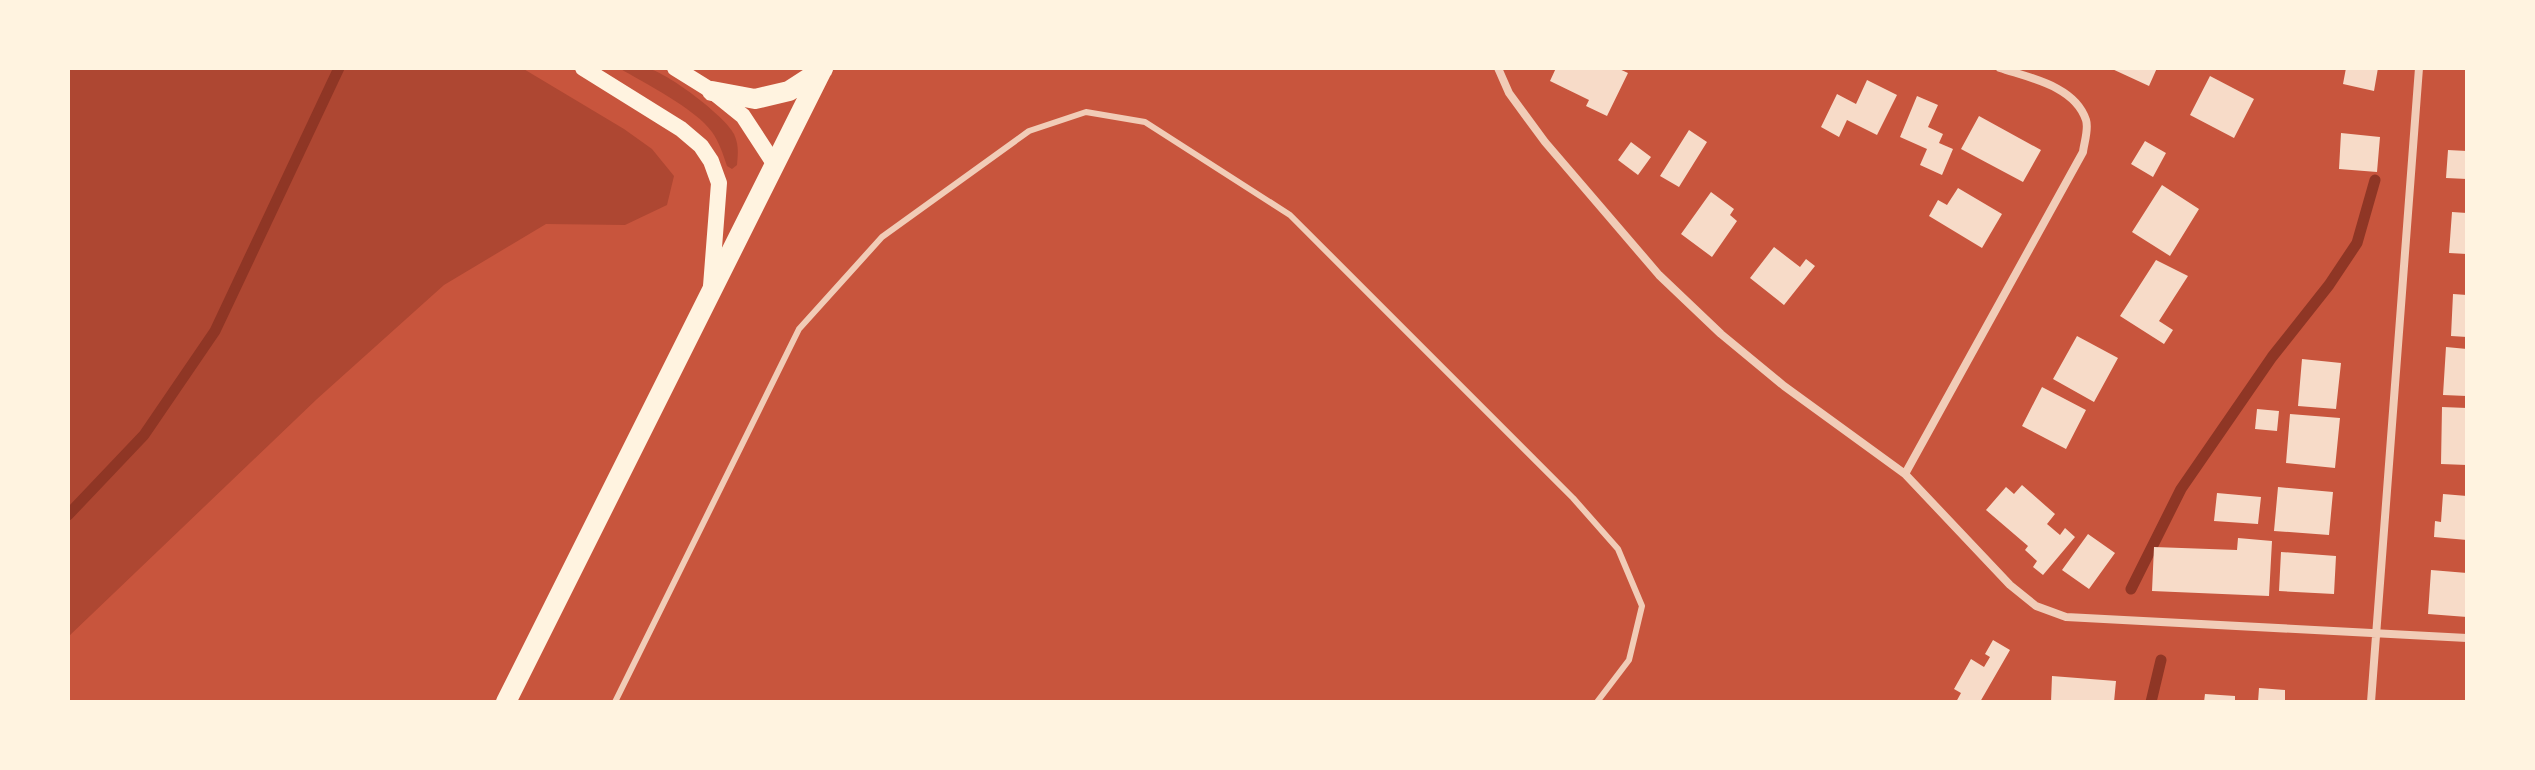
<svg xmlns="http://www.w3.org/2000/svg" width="2535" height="770" font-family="Overpass,sans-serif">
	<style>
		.green { fill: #ae4732 }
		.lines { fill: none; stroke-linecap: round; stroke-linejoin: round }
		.stream { stroke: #8f3625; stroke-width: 11 }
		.building { fill: #f7dbc8 }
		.service { stroke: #f1ccb7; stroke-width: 6 }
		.minor { stroke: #f1ccb7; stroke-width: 8 }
		.secondary { stroke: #fff3e0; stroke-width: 16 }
		.primary { stroke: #fff3e0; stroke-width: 20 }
	</style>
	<rect width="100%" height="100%" fill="#c8553d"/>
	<path class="green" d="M68,68H522L624,129L652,149L674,176L667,205L625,225L546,224L444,285L317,399L68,637Z
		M619,68C628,68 642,66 650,69C670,75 725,116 734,134C739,145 738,153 737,165L732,169L727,166C723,154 719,142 712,132C696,109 644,83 619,68Z"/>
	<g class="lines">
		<path class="stream" d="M68,515L144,435L215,331L339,68
			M2131,589L2181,489L2272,357L2329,285L2357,243L2375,180
			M2151,702L2161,660"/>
	</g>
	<path class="building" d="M1556,68H1617L1628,73L1607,116L1586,106L1589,100L1550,81Z
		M2110,68H2157L2149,86Z
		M2346,68H2378L2374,91L2343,84Z
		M2210,76L2254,99L2234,138L2190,115Z
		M1867,80L1897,95L1877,135L1847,120L1839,137L1821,127L1837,94L1856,104Z
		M1917,96L1938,105L1928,127L1943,134L1939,143L1953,149L1942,175L1920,165L1927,149L1900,137Z
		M1979,116L2041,150L2023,182L1961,149Z
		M1689,130L1707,142L1679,187L1660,176Z
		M2341,133L2380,137L2377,172L2339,169Z
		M2145,141L2166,153L2153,177L2131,164Z
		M1631,142L1651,157L1638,175L1618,160Z
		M2448,150L2467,151V179L2446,178Z
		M2162,185L2199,209L2170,256L2132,232Z
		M1958,188L2002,214L1982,248L1929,216L1938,200L1947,205Z
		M1711,192L1734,209L1730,215L1737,221L1712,257L1681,234Z
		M2452,212L2467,213V254L2449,253Z
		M1774,247L1800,267L1806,259L1815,266L1784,305L1750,278Z
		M2156,260L2188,276L2159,321L2173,330L2164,344L2120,316Z
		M2453,294L2467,295V337L2451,336Z
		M2077,336L2118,358L2094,402L2053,379Z
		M2446,347L2467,349V396L2443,395Z
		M2302,359L2341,363L2336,409L2298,406Z
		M2042,387L2086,410L2066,449L2022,426Z
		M2442,407L2467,408V465L2441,464Z
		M2257,409L2279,411L2277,431L2255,429Z
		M2290,414L2340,418L2335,468L2286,463Z
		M2022,485L2055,514L2047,524L2060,535L2065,528L2075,537L2043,575L2033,567L2037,561L2025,550L2028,546L1986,510L2006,487L2014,494Z
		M2278,487L2333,492L2329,535L2274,531Z
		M2217,493L2261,497L2258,524L2214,521Z
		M2443,494L2467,496V540L2434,537L2435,521L2441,522Z
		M2088,534L2115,553L2089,589L2062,570Z
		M2238,538L2272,541L2269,596L2152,591L2154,547L2237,550Z
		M2281,552L2336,556L2334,594L2279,591Z
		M2431,570L2467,573V617L2428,614Z
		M1993,640L2010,650L1980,702H1956L1961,693L1954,689L1971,659L1984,667L1990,657L1985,654Z
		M2052,676L2116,681L2114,702H2051Z
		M2259,688L2285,690V702H2258Z
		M2205,694L2235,696V702H2204Z"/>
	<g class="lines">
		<path class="service" d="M615,702L799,329L882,237L1029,131L1086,112L1145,122L1290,215L1573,498L1618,549L1642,606L1629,660L1597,702"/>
		<path class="minor" d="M1498,68L1509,93L1545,142L1659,275L1721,334L1784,386L1905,474L2010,585L2036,606L2066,617L2467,638
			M1905,474L2083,152C2084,143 2089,129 2086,120C2075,86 2030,78 2000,68
			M2371,702L2419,68"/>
		<path class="secondary" d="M583,68L681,129L701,146L711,161L719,183L711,286
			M675,68L712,91L743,116L775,165"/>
		<path class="primary" d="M712,91L755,99L789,91L823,69
			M506,702L823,68"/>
	</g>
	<rect width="2535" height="770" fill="none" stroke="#fff3e0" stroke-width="140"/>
</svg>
